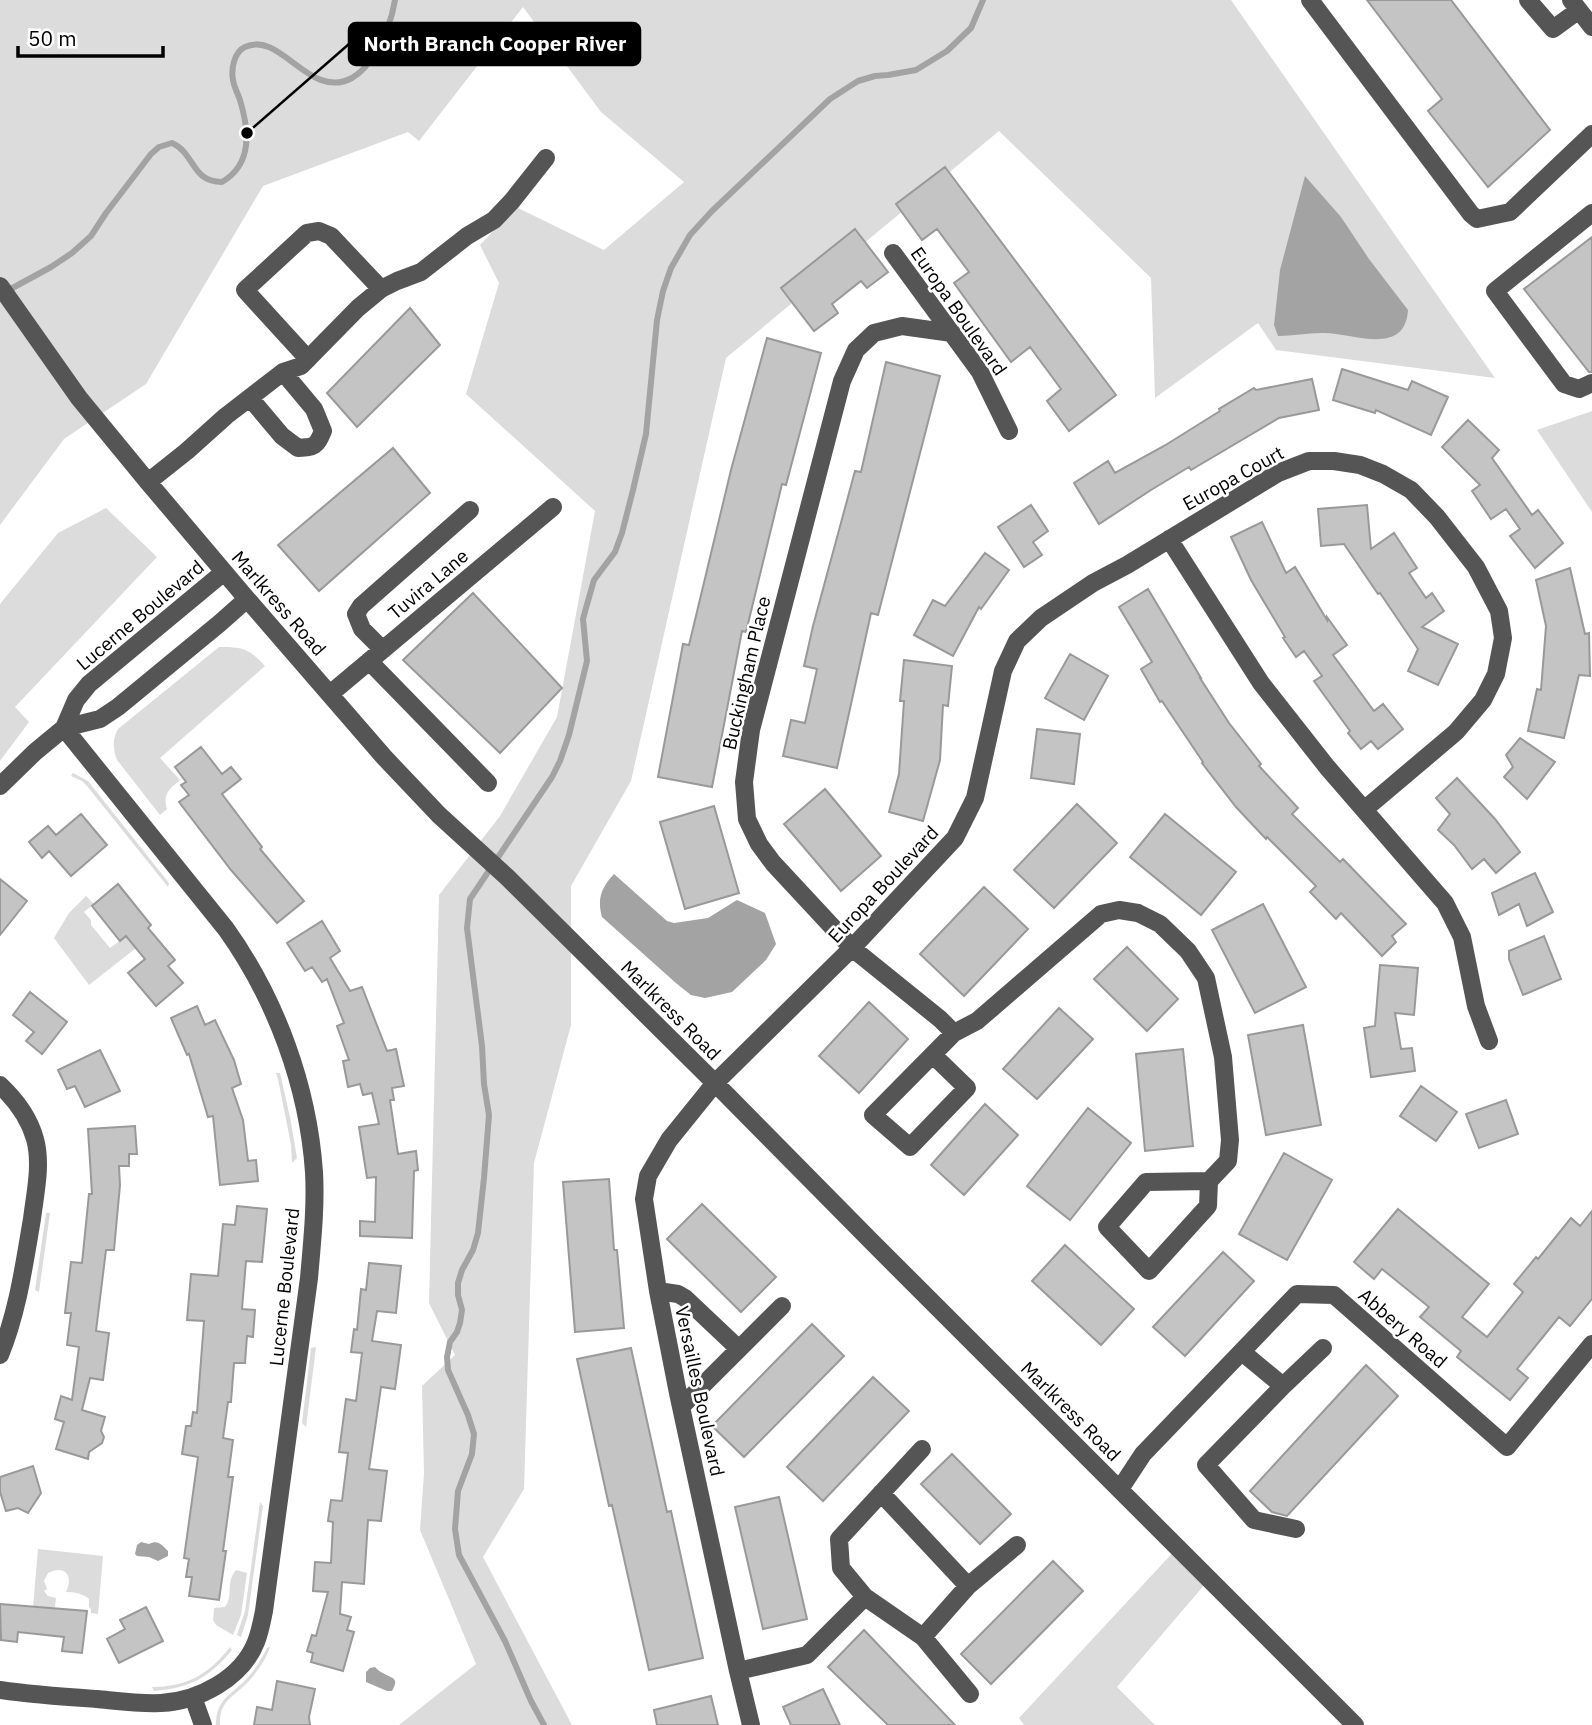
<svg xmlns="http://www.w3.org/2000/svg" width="1592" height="1725" font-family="'IBM Plex Sans',sans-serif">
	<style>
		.green { fill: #dcdcdc }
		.water { fill: #a3a3a3 }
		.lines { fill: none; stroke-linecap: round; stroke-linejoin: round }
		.stream { stroke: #a3a3a3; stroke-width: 6 }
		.building { fill: #c4c4c4; stroke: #999; stroke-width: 2 }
		.minor { stroke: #555; stroke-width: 18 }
		.labels { text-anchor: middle; stroke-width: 5; stroke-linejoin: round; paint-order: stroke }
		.street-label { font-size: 19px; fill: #000; stroke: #fff }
		.leader { fill: none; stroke: #000; stroke-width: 2.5 }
		.callout-dot { fill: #000; stroke: #fff; stroke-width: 2.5 }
		.callout { fill: #000; stroke: #000; stroke-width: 2.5 }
		.callout-label { font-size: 21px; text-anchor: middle; font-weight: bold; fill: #fff }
	</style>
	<rect width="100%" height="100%" fill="#fff"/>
	<path class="green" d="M0,0H1231L1495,378L1276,350L1258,323L1155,398L1151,278L999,131L726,358L631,781L571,886V1025L534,1163L524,1489L483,1557L572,1725H399L476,1664L420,1530L424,1473L422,1386L455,1355L429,1303L439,895L500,816L557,717L595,511L466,394L499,283L480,245L516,207L604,250L684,182L601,112L523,7L419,141L408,132L263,186L146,384L64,439L0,525Z
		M1592,411V512L1537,430Z
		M106,508L157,557L15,707L29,722L0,761V604L58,533Z
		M219,647C242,647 249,648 265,666L160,758L180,780C168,790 163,794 167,809L160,815L117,760C113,749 112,740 118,729Z
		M73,773L88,781L169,883L168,887L87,786L82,781L71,776Z
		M86,896L94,904L84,912L91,920V925L110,948L126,936L136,948L89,985L54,938L69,913Z
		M276,1073H280L290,1117L297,1158L292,1163L291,1145L278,1079Z
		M46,1213H50L39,1292L35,1290Z
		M316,1347L306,1427L302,1423L311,1348Z
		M260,1502L263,1506L248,1615L241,1637L237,1635L245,1611Z
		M1179,1546L1212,1576L1117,1687L1155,1725H1024L1019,1718Z
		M38,1549L103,1556L98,1614L91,1613V1609L89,1607V1599C83,1593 73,1592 66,1592C74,1576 65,1564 48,1573L44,1581L47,1589L44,1591L48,1596L56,1598L55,1607H33Z
		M236,1570L247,1573L241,1615L233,1635L216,1625L213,1620L214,1608L225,1607C234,1595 225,1583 236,1570Z
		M230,1647L232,1650C209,1678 190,1688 154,1691L152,1687C187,1687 209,1674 230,1647Z
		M270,1647C266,1659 258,1671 249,1681C234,1697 219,1700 220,1725H216C216,1697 233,1695 249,1676C256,1668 262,1658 267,1648Z"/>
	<path class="water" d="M1305,176L1341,217L1369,259L1408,310C1405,358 1351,332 1322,333C1307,333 1292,336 1278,336L1274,325L1280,270Z
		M614,874L667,921L674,923L708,918L737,900L765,913L776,944L766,960L732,992L705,998L691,995L677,984L602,917C597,899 601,888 614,874Z
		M141,1542L149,1544C158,1539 162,1545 168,1551V1556L158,1561L149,1557L137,1556L135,1554L137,1545Z
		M375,1667C377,1669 380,1672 383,1673C392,1679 400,1677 392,1691H387L366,1682V1672L370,1668Z"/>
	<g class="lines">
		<path class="stream" d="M7,291L51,267L72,253L91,236L106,213L151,154L159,147L172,143C195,153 191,182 222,182C253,164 249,130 240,100C238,94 234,87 233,80C231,69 234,52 245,47C281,30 309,101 352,78C362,72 368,65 374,55C384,39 392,19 395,0
			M544,1725L531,1701L505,1641L459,1555L455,1529L458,1491L472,1454L474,1434L468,1415L448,1370L447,1357L450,1342L457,1332L460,1323L462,1310L458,1295V1283L462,1270L473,1250L478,1233L484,1178L489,1115L484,1084L482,1046L467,928L470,899L552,777L560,761L569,735L587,661L583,619L586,608L594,580L615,552L622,533L633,490L646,434L657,320L663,291L671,268L690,235L712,211L830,99L858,81L875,76L888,75L916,70L947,51L971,28L983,0"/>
	</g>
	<path class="building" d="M1367,0H1451L1550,130L1488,187L1428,111L1442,99Z
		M945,167L1116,395L1069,431L1047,401L1061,389L1030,347L1011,362L954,283L969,272L937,229L922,240L896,204Z
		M855,229L888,272L867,288L861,281L832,304L838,313L814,331L781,288Z
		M1592,237V372H1589L1524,289Z
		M410,308L440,345L357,427L327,393Z
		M767,338L821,353L786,485L782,484L746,632L742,631L712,787L658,777L683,644L689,645L731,470Z
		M886,362L940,376L878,615L871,613L837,768L783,756L791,720L805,723L817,669L804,666L813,626L855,471L861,472Z
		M1342,369L1408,390L1412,381L1448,397L1431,435L1376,410L1375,413L1333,400Z
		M1312,379L1319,410L1279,418L1191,470L1189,467L1151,490L1099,524L1074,483L1108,461L1115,473L1164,446L1220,411L1219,409L1254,388L1256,390Z
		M1468,420L1499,450L1492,458L1532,515L1538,510L1563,543L1535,568L1510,536L1520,529L1506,509L1491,519L1472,491L1480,485L1442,447Z
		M393,448L430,493L319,591L278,545Z
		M1031,505L1048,531L1033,542L1042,555L1024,567L998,527Z
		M1367,505L1371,549L1394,533L1417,568L1409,573L1426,598L1432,593L1444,611L1422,627L1458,644L1438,685L1408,671L1418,649L1380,593L1378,594L1344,544L1321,546L1318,509Z
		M1262,522L1286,573L1295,567L1327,620V617L1347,645L1333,655L1374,711L1383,704L1403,729L1378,749L1371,741L1361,749L1348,733L1350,731L1314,681L1322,676L1304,651L1296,657L1283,638L1285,637L1251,580L1231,537Z
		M985,553L1009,570L981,609L979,607L953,656L914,635L933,600L945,606Z
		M1570,568L1585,634L1589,633L1590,676L1579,675L1564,738L1528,731L1537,689L1541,690L1546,626L1536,580Z
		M1148,589L1201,678H1200L1229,723L1261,764L1259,766L1298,808L1292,814L1340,862L1343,859L1406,924L1392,936L1396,942L1382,956L1341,913L1336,919L1310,892L1316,886L1267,837L1266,839L1236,807L1202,763L1203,762L1162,701L1160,702L1141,669L1152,662L1119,607Z
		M473,593L562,688L500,753L403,660Z
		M1070,654L1108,676L1084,720L1045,698Z
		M904,660L952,666L948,706L943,705L940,760L923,821L889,812L899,774L904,701H900Z
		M1037,729L1080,734L1074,784L1031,778Z
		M1520,738L1555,762L1527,799L1504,777L1513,767L1506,755Z
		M201,747L222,774L231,767L241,779L222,794L262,847L260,849L304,901L277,923L231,870L179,802L189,795L181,785L186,782L175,767Z
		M1457,778L1495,819L1520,852L1496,873L1484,859L1472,869L1454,845L1438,830L1450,814L1436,798Z
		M825,789L881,856L841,891L784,824Z
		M1077,804L1117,843L1054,908L1014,870Z
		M714,806L739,893L685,909L660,822Z
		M81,814L107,845L71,876L49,851L42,858L29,842L48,826L56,835Z
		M1165,814L1236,872L1201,915L1130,857Z
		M1535,873L1553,912L1527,926L1519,904L1499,915L1492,893Z
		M0,879L27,901L0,935Z
		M118,884L151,925L148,928L175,960L168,966L183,983L156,1006L128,973L145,959L126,936L120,941L92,906Z
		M984,887L1028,929L964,996L920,954Z
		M1263,904L1306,987L1255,1013L1212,930Z
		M322,921L340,951L330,958L350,991L362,987L387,1051L396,1049L404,1086L392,1088L394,1100H390L398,1154L416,1151L418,1170L414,1171L412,1238L360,1236V1221L375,1222L376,1177L367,1178L359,1127L379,1124L372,1093L363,1095L360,1084L348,1087L343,1061L349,1060L337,1026L344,1023L327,979L322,982L312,967L305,971L287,943Z
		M1544,936L1561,979L1523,995L1509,959V951Z
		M1127,947L1178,999L1147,1031L1094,979Z
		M1380,965L1418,968L1414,1015L1395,1013L1401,1049L1412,1048L1415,1071L1371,1077L1364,1028L1375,1026Z
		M30,992L67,1022L42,1054L26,1041L34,1032L13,1015Z
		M869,1002L908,1039L859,1093L819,1056Z
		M197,1006L205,1025L215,1020L234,1060L241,1084L232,1088L243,1120L248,1161L256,1160L258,1181L220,1185L213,1116L208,1117L189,1054L187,1055L171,1018Z
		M1059,1008L1093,1039L1037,1099L1003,1069Z
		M1303,1025L1321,1125L1266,1135L1248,1035Z
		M1183,1049L1193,1146L1145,1151L1136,1054Z
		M100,1050L120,1091L85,1107L75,1086L67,1089L58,1070Z
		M1421,1086L1457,1112L1436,1141L1400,1116Z
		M1506,1100L1518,1134L1479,1148L1466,1114Z
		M985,1104L1018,1135L964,1195L931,1165Z
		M1088,1108L1131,1143L1070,1220L1027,1186Z
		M135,1126L137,1154H129V1166H119L120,1185L114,1250H106L96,1331L109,1333L103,1380L90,1378L82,1410L105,1417L101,1431L104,1437L102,1443L89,1452L88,1459L56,1449L64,1422L55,1419L61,1396L72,1400L79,1347L67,1345L71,1313H65L71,1262L82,1263L89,1194H92L88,1129Z
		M1284,1153L1332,1180L1287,1260L1239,1234Z
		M609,1179L614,1250H617L624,1328L575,1332L563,1182Z
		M702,1204L776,1277L741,1312L667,1239Z
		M237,1206L267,1209L262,1262L246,1261L242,1309L255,1310L253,1337L247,1336L245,1363H234L231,1402H228L223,1438L233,1440L228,1477H233L223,1551H226L219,1600L189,1596L192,1577H186L189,1559L184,1558L198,1457L182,1454L186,1426H191L193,1412L197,1413L204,1321L187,1320L191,1274L218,1276L223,1224L235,1225Z
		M1398,1209L1489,1284L1462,1317L1487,1337L1523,1292L1514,1284L1536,1257L1538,1259L1571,1218L1580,1226L1592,1211V1299L1570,1326L1559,1317L1517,1369L1528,1378L1510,1400L1457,1357L1461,1351L1420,1317L1429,1307L1382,1269L1374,1279L1354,1262Z
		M1065,1245L1134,1309L1101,1345L1032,1281Z
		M1223,1252L1254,1281L1185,1356L1153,1327Z
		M369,1263L401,1266L396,1313L377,1311L372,1341L401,1345L395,1389L381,1387L369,1469L387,1471L381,1521L368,1520L364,1584L342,1582L340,1614L351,1617L347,1630L354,1632L343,1671L311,1662L313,1653L307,1651L312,1635L316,1636L328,1592L313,1591L315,1562L331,1563L333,1522L328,1521L331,1500L342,1501L348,1453L339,1452L346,1399L356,1401L362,1353L351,1352L354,1329L357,1330L361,1289L366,1290Z
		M812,1324L844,1356L744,1457L712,1426Z
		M631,1348L667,1512L671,1511L703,1658L649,1670L612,1505L609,1506L577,1359Z
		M1366,1365L1398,1396L1287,1516L1272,1512L1250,1491Z
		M873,1377L909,1411L823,1501L787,1467Z
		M952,1454L1011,1514L980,1544L921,1484Z
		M33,1466L41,1493L28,1513L18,1508L6,1511L0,1492V1477Z
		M779,1497L807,1619L763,1629L735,1507Z
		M1053,1561L1083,1591L991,1684L961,1654Z
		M0,1604L87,1611L82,1653L62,1651L64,1637L18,1632L17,1642L1,1640Z
		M146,1607L163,1641L119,1663L107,1639L125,1629L120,1620Z
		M864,1630L955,1725H888L828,1667Z
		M277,1681L315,1689L309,1717L310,1725H254L257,1707L272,1710Z
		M823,1689L840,1725H791L783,1707Z
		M711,1696L718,1725H657L654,1710Z"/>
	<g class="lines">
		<path class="minor" d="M1310,0L1471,214L1477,219L1510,212L1592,134
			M1528,0L1553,29L1579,10
			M1571,0L1592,27
			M1592,213L1495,291L1564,384L1579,389L1592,383
			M893,253L980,372L1009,431
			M0,286L79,398L148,482L247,599L384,757L439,815L507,877L715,1083L874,1244L1355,1725
			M952,333L902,326L874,333L856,350L842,381L751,730L744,782L747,819L759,844L773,863L852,948L940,1019L954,1033L977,1021L1101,914L1119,910L1138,913L1160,924L1188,951L1206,978L1223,1057L1230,1140L1228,1161L1209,1181L1146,1182L1107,1227L1149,1271L1208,1206L1209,1181
			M308,359L245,290L307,233L319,231L331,236L381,289
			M250,398L282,436L298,448C315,447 316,447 323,431L314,409L283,372
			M148,482L187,451L226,416L283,372L301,366L358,308L381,289L397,281L421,272L467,236L494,220L512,201L546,158
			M1169,539L1261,683L1327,767L1445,903L1462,937L1476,1006L1489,1041
			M383,650L362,629L356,614L361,606L470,510
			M369,661L488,783
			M330,694L553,507
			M64,728L76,700L89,684L224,572
			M0,786L35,752L64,728L100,719L118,707L220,623L247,599
			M933,1055L967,1088L910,1147L873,1115L954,1033
			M0,1085C16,1100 29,1117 35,1139C42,1164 35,1194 32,1219C24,1265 18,1311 0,1355
			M658,1291L678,1294L685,1298L739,1349
			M1242,1352L1283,1386L1206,1465L1254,1520L1296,1529
			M1283,1386L1323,1348
			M681,1407L782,1306
			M1120,1489L1143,1454L1297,1294L1334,1295L1507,1447L1592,1344
			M881,1493L968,1586L1017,1545
			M968,1586L923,1637L970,1694
			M865,1597L923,1637
			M738,1671L807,1655L865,1597L841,1568L839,1539L922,1449
			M0,1690C32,1695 65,1697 97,1699C118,1701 140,1704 161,1703C199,1701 242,1678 256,1642C260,1632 262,1621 264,1611L309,1278C312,1243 316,1207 314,1172C308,1086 276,999 226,929L64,728
			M193,1697L203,1725
			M751,1725L738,1671L678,1393L658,1291L644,1199L648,1176L669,1140L715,1083L852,948L955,838L975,798L1003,671L1017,641L1041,618L1093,583L1127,565L1278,473L1309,461H1334L1360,465L1383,474L1411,490L1437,517L1476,567L1499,611L1503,638L1496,674L1483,700L1456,732L1365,809"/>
	</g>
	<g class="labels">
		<g class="street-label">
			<text transform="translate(959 311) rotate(55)" y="7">Europa Boulevard</text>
			<text transform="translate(1233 478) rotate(-29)" y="7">Europa Court</text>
			<text transform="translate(428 584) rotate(-40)" y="7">Tuvira Lane</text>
			<text transform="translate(279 603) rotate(49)" y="7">Marlkress Road</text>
			<text transform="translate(140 615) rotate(-40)" y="7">Lucerne Boulevard</text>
			<text transform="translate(746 673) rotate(-77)" y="7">Buckingham Place</text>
			<text transform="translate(883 884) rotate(-47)" y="7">Europa Boulevard</text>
			<text transform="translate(671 1010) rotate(45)" y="7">Marlkress Road</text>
			<text transform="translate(284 1287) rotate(-84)" y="7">Lucerne Boulevard</text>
			<text transform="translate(1403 1328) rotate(41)" y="7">Abbery Road</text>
			<text transform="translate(700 1391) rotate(78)" y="7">Versailles Boulevard</text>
			<text transform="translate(1071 1411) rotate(45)" y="7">Marlkress Road</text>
		</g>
	</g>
	<path class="leader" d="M247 133L349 44"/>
	<circle class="callout-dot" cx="247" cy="133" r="7"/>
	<rect class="callout" x="349" y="23" width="291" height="42" rx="7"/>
	<g class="callout-label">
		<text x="495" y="51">North Branch Cooper River</text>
	</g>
	<path d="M18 46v10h145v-10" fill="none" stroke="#000000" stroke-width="3.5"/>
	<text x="28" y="46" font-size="21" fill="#000000" stroke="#ffffff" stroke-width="5" paint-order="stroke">50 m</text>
</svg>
